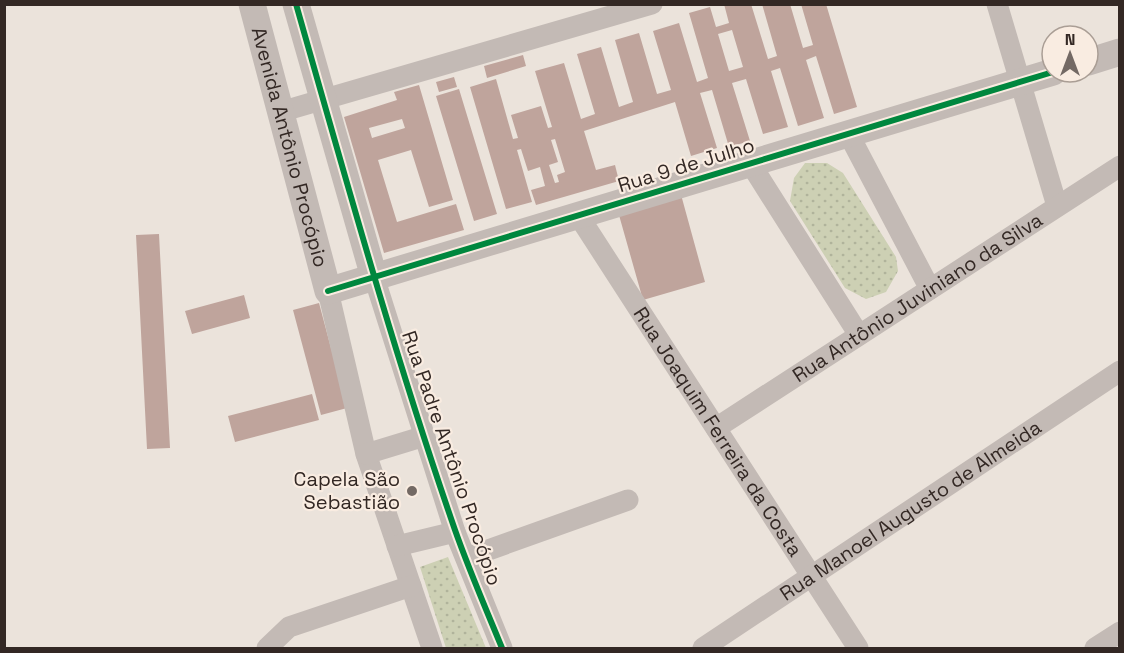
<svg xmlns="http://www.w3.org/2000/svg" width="1124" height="653" font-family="'Space Grotesk',sans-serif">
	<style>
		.grass { fill: url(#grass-dots) }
		.building { fill: #bfa49c; fill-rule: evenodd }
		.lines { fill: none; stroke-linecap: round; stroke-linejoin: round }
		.minor { stroke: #c3bab5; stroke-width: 21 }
		.tertiary { stroke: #c3bab5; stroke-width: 27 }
		.cycleway-casing { stroke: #f9ece1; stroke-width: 10 }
		.cycleway { stroke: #00873e; stroke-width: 6 }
		.poi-dot { fill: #736964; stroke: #f9ece1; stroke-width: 2 }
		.labels { text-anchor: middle; stroke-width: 4.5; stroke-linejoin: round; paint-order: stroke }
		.street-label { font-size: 20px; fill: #332824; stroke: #f9ece1 }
		.poi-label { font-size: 20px; fill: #332824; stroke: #f9ece1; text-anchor: end }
	</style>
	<defs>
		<pattern id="grass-dots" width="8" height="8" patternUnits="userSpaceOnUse" patternTransform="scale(1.5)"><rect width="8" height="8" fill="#cdd0b4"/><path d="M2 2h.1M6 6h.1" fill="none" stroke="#b0b39b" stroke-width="1.8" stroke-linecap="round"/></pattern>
	</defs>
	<rect width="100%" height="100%" fill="#ebe3db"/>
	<path class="grass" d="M805,163H827L843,173L896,257L898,271L886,292L866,299L845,288L790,201L794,178Z
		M448,557L486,648H446L420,567Z"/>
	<path class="building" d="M724,4H751L768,59L777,56L762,4H790L803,48L813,45L801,4H826L857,107L834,114L816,56L806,60L824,118L798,126L780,68L771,71L788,127L763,134L746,79L732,83L750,141L729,147L712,90L700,93L717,148L691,156L675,102L584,131L596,170L615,165L619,181L536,205L531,190L545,186L540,167L528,171L521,149L517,150L532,202L506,209L470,87L496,79L513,139L518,138L511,115L541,106L548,128L552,127L535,71L564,63L581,119L595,114L577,54L601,47L619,107L633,102L615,40L639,33L657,94L671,90L653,31L679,23L697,82L708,78L689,13L710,7L716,27L729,23ZM732,30L743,67L729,71L718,34ZM555,139L565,172L557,175L559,182L555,183L549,165L558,162L551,140Z
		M523,55L526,66L487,78L484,66Z
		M454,77L457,87L439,92L436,82Z
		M419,85L453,200L429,207L411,150L378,160L397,222L456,204L464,230L384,253L344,117L397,100L394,92ZM402,119L405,128L372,138L369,128Z
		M459,89L497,214L474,221L436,96Z
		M680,191L705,282L643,300L617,208Z
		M159,234L170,448L147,449L136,235Z
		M244,295L250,318L192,334L185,311Z
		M319,303L347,408L321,415L293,310Z
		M312,394L319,420L235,442L228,416Z"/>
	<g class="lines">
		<g class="minor">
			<path d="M997,4L1057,206"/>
			<path d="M280,112L652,4"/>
			<path d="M848,133L930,289"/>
			<path d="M750,163L859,335"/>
			<path id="s1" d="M578,215L858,648"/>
			<path d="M374,277L455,532L502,648"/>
			<path d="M328,291L366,454L432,648"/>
			<path id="s2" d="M716,428L1120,166"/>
			<path d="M366,454L425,436"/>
			<path d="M397,546L455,532"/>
			<path d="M466,558L628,500"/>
			<path d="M267,648L289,627L411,586"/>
			<path id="s3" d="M703,648L1120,371"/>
			<path d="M1095,648L1120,632"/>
		</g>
		<g class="tertiary">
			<path id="s4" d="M252,4L328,291L1053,72"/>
			<path d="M296,4L374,277"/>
			<path d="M1088,62L1120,52"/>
		</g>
		<g class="cycleway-casing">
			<path id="cycleway" d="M296,4C346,180 395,357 455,530C469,570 486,609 502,648
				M328,291L1053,72"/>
		</g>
		<use href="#cycleway" class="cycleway"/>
	</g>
	<circle class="poi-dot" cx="412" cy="491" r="6"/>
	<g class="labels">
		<g class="street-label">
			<text dy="7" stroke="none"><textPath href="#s4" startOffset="148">Avenida Antônio Procópio</textPath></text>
			<text transform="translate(686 165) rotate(-17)" y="7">Rua 9 de Julho</text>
			<text dy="7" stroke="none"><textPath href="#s2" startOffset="240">Rua Antônio Juviniano da Silva</textPath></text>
			<text dy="7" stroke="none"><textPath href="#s1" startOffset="258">Rua Joaquim Ferreira da Costa</textPath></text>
			<text transform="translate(452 458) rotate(71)" y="7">Rua Padre Antônio Procópio</text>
			<text dy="7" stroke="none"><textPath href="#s3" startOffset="249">Rua Manoel Augusto de Almeida</textPath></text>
		</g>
		<g class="poi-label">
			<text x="400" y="486">Capela São<tspan x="400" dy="23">Sebastião</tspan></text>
		</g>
	</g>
	<rect width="1124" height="653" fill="none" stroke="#332824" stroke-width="12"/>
	<g transform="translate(1070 54)"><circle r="28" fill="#f9ece1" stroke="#aa9e95" stroke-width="1.5"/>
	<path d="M0-4.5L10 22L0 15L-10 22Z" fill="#736964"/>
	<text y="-9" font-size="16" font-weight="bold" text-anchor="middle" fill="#332824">N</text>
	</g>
</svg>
